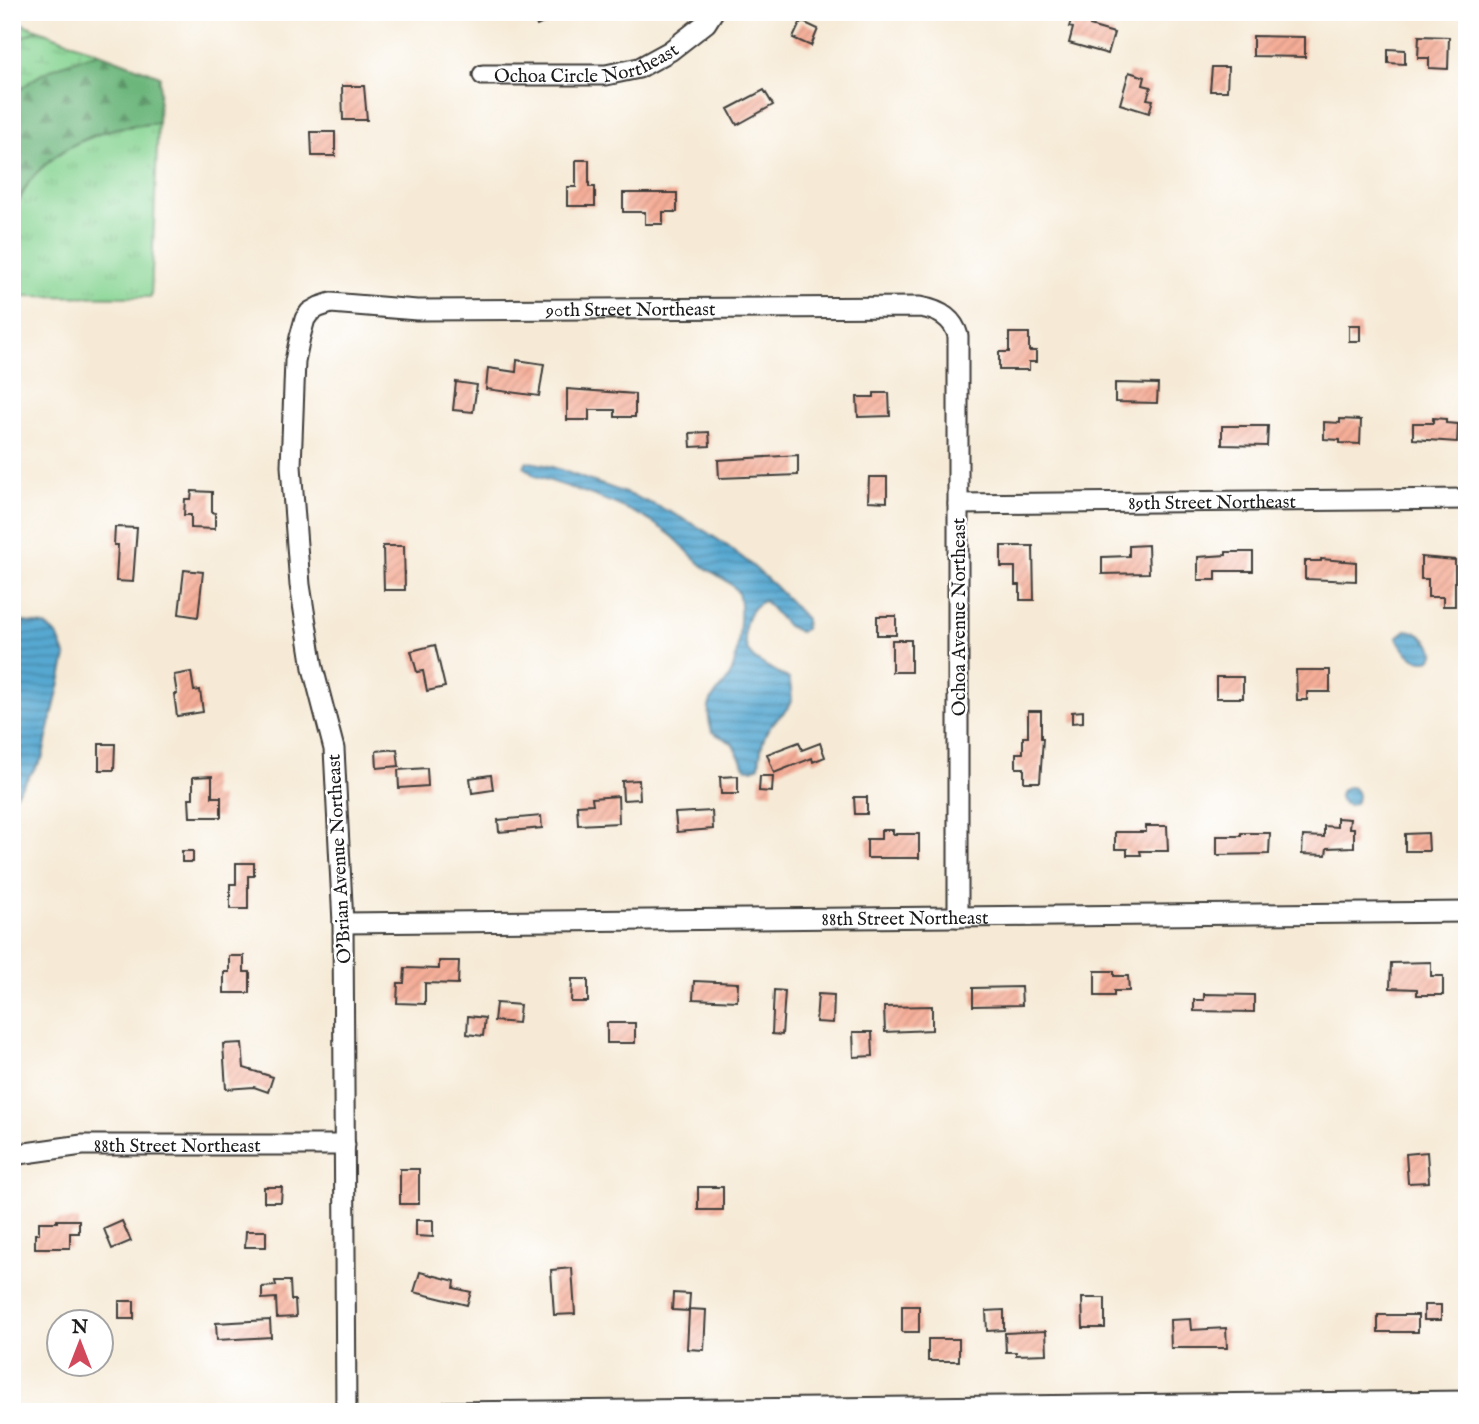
<svg xmlns="http://www.w3.org/2000/svg" width="1479" height="1424" font-family="'IM FELL English',serif">
	<style>
		.grass { fill: url(#grass-tufts); stroke: #517857; stroke-width: 2 }
		.forest { fill: url(#forest-firs); stroke: #44694c; stroke-width: 2 }
		.wetland { fill: url(#wetland-marsh); stroke: #517857; stroke-width: 2 }
		.water { fill: url(#water-rules); stroke: #396276; stroke-width: 2 }
		.building { fill: url(#building-hatch) }
		.lines { fill: none; stroke-linecap: round; stroke-linejoin: round }
		.minor-casing { stroke: #3d3b38; stroke-width: 23 }
		.minor { stroke: #fff; stroke-width: 19 }
		.labels { text-anchor: middle; stroke-width: 5; stroke-linejoin: round; paint-order: stroke }
		.street-label { font-size: 19px; fill: #1c1c1c; stroke: #fff }
	</style>
	<defs>
		<pattern id="grass-tufts" width="24" height="20" patternUnits="userSpaceOnUse" patternTransform="scale(1.75)"><rect width="24" height="20" fill="#86d492"/><path d="M3 7l-1-3M5 7V3M7 7l1-3M15 17l-1-3M17 17v-4M19 17l1-3" fill="none" stroke="#73b57d"/></pattern>
		<pattern id="forest-firs" width="22" height="20" patternUnits="userSpaceOnUse" patternTransform="scale(1.75)"><rect width="22" height="20" fill="#6cb67c"/><path d="M5 1l3.5 6h-7zM16 11l3.5 6h-7z" fill="#589365"/></pattern>
		<pattern id="wetland-marsh" width="20" height="14" patternUnits="userSpaceOnUse" patternTransform="scale(1.75)"><rect width="20" height="14" fill="#86d492"/><path d="M1 5h8M5 5V1M11 12h8M15 12V8" fill="none" stroke="#73b57d"/></pattern>
		<pattern id="water-rules" width="6" height="5" patternUnits="userSpaceOnUse" patternTransform="scale(1.75)"><rect width="6" height="5" fill="#56a8d1"/><path d="M0 2.5h6" fill="none" stroke="#4688a9"/></pattern>
		<pattern id="building-hatch" width="6" height="6" patternUnits="userSpaceOnUse" patternTransform="scale(1.75)"><rect width="6" height="6" fill="#f5ad97"/><path d="M-1 1l2-2M0 6l6-6M5 7l2-2" fill="none" stroke="#d19482"/></pattern>
	</defs>
	<rect width="100%" height="100%" fill="#fff"/>
	<filter id="ink" filterUnits="userSpaceOnUse"><feTurbulence type="fractalNoise" baseFrequency=".0143" numOctaves="2"/><feDisplacementMap in="SourceGraphic" scale="14" xChannelSelector="R" yChannelSelector="G"/><feConvolveMatrix kernelMatrix="1 2 1 2 8 2 1 2 1" color-interpolation-filters="sRGB"/></filter>
	<filter id="wash" filterUnits="userSpaceOnUse"><feTurbulence type="fractalNoise" baseFrequency=".00686" numOctaves="4" result="noise"/><feDisplacementMap in="SourceGraphic" scale="28" xChannelSelector="R" yChannelSelector="G"/><feGaussianBlur stdDeviation="1.57" result="paint"/><feColorMatrix in="noise" values="0 0 0 0 0 0 0 0 0 0 0 0 0 0 0 0 0 1.4 0 .05"/><feComposite in="paint" operator="in"/></filter>
	<g filter="url(#wash)">
		<rect width="100%" height="100%" fill="#f6ead6"/>
		<path class="grass" d="M12,20L39,30L12,42Z
			M158,123L151,297L12,296L13,213L32,176L67,147L112,129Z"/>
		<path class="forest" d="M99,53L160,76L158,123C143,125 125,125 110,130C63,144 14,177 12,231V96C42,69 61,64 99,53Z"/>
		<path class="wetland" d="M39,30L99,53C61,64 42,69 12,96V42Z"/>
		<path class="water" d="M526,462C547,463 568,473 588,480C682,510 740,544 806,619L805,629L800,632L787,626L765,601C743,606 738,644 754,658C764,666 778,672 789,679C798,713 781,708 766,733C761,743 760,755 759,766L753,769H746L732,743L712,732C699,690 726,696 734,665C738,651 744,604 737,591C730,580 713,574 703,566C690,556 681,542 668,533C633,506 577,490 535,476L524,467Z
			M12,620L44,625L57,635L66,657L42,759L12,799Z
			M1406,630C1419,631 1430,641 1435,653C1424,673 1402,651 1397,637Z
			M1340 796a9 9 0 1 1 18 0a9 9 0 1 1-18 0Z"/>
		<g id="blocks">
			<path class="building" d="M531,12H568L537,26Z
				M1074,12H1094L1090,26L1114,33L1108,54L1069,43L1073,28L1069,27Z
				M801,21L818,29L811,46L793,38Z
				M1253,36L1305,37V57L1253,56Z
				M1419,36L1449,37L1448,69L1429,68V58H1418Z
				M1388,49L1405,50V64L1388,63Z
				M1212,67H1228L1227,91H1210Z
				M1129,72L1145,77L1143,85L1151,87L1147,99L1153,100L1149,113L1120,104Z
				M342,86H364L367,120H343Z
				M764,90L773,105L737,125L728,109Z
				M311,132H335V156H312Z
				M576,160H589V187H595V206H567V187H576Z
				M623,193H677V212H663V224H645V212H623Z
				M1349,325H1360V341H1349Z
				M1009,333H1029V351H1036V362H1029V370H999V352H1009Z
				M517,360L544,364L539,396L486,389L488,368L516,372Z
				M456,382L477,385L473,412L453,410Z
				M1115,383L1158,384L1157,403L1115,402Z
				M567,389L635,394V417H615V410H589V420H567Z
				M874,393H889L890,416L858,417L857,397H874Z
				M1433,418L1446,419V423L1458,424L1457,442L1413,439V423H1433Z
				M1340,419L1361,420L1360,444L1340,443V440L1324,439V422L1340,423Z
				M1222,426H1268L1267,446L1222,445Z
				M709,432L710,446L691,447L690,433Z
				M798,455V475L719,478L718,460Z
				M869,477H887V502L868,501Z
				M192,491L212,492V512L215,513V529L191,528V515H184L185,499H191Z
				M115,527L137,528L133,582L116,581L118,545H114Z
				M1148,545L1149,573L1102,574V557L1129,556V546Z
				M383,546H404L405,590H384Z
				M1001,546H1033L1034,600H1020V585H1015V567H1001Z
				M1226,552H1253V571H1216V580H1198V557L1226,555Z
				M1421,557L1455,560V606H1443V597H1428V579H1421Z
				M1321,559L1356,562V581L1305,579V561H1321Z
				M184,570L203,572L198,617L179,614Z
				M877,616H896V635H877Z
				M892,640H911V672H892Z
				M435,645L445,687L427,691L423,671L417,672L411,651Z
				M1296,670H1330V692H1307V700H1297Z
				M191,672L194,691L200,690L203,712L177,716L174,694H177L174,675Z
				M1216,677H1243V698H1216Z
				M1028,711H1041V738H1043L1040,782H1024V768H1016V753H1023V737H1028Z
				M1083,711V722L1072,723V712Z
				M799,742L802,750L820,743L825,757L813,762L812,758L774,773L767,754Z
				M99,744H115L114,770H99Z
				M397,749L399,766L377,768L376,751Z
				M427,768L428,786L399,788L398,770Z
				M491,775L493,790L472,793L470,778Z
				M212,776V797H221V817H190L189,798H193V777Z
				M738,776V794H721L720,777Z
				M760,776H773L772,792L759,791Z
				M639,780L640,799L623,800L622,781Z
				M618,796L619,823L578,825L577,805L593,804L592,798Z
				M854,797H867V814H855Z
				M712,811L713,829L677,832L675,813Z
				M541,816L542,828L499,832L498,820Z
				M1337,818L1350,819L1349,828H1354V847L1327,848L1326,855L1302,854L1303,836L1324,837V826L1337,827Z
				M1146,826H1167L1168,851H1140L1141,855H1127V849H1115V832H1146Z
				M881,830H893V834H919V858H867V839H881Z
				M1241,833H1270L1269,854L1217,855V836H1241Z
				M1428,833L1429,851H1405V834Z
				M182,851H193V862H182Z
				M236,863H254V876H248V909H230V884H236Z
				M229,956H244V972H250V993H224V972H229Z
				M439,961H459L458,984L425,983V1004L397,1003L398,983H404L405,968L439,969Z
				M1431,962V976H1443V995H1417V989L1390,988L1391,963Z
				M1095,971H1114V976H1128L1129,991H1114V996H1095Z
				M572,979H588V1002H571Z
				M694,981L738,983L737,1001L693,999Z
				M1021,987L1022,1005L973,1006V988Z
				M774,990L785,991L782,1035L772,1034Z
				M818,994L834,995L833,1023L816,1022Z
				M1204,994L1254,995V1012L1194,1011V1000H1204Z
				M496,1003L520,1005L518,1023L494,1021Z
				M932,1006V1030L885,1032L884,1007Z
				M468,1016L485,1018L483,1036L467,1034Z
				M607,1023H635V1043H607Z
				M853,1032H872L873,1056L854,1057Z
				M242,1043L244,1068L273,1077L268,1092L254,1087L226,1089L223,1044Z
				M1427,1152L1429,1182L1408,1183L1406,1154Z
				M400,1169H419V1204H400Z
				M264,1187H282L281,1202H264Z
				M698,1187H723V1210H698Z
				M57,1220H79V1233H70V1248H35V1234H39V1222H57Z
				M416,1220H433V1237L416,1236Z
				M122,1221L131,1241L112,1249L104,1229Z
				M246,1231H266V1247H245Z
				M572,1268L575,1314L554,1315L551,1270Z
				M420,1272L455,1281L454,1288L471,1292L467,1305L414,1292Z
				M275,1281H290L291,1300H295L296,1317L277,1318L276,1298L262,1299V1287L276,1286Z
				M673,1293L690,1294L689,1309L706,1310L704,1350L687,1349L689,1311L672,1310Z
				M1082,1298H1105V1328H1083Z
				M119,1301H134V1319H119Z
				M1424,1305H1441V1320H1424Z
				M902,1306H919V1332H902Z
				M1004,1310V1330L987,1331L986,1311Z
				M1378,1315H1418V1332H1378Z
				M1190,1319L1191,1330L1226,1328L1227,1348H1171L1170,1320Z
				M270,1320L271,1337L217,1340L216,1323Z
				M1046,1331L1047,1354L1016,1355V1352H1006L1005,1333Z
				M928,1339H959V1361H928Z"/>
		</g>
	</g>
	<g filter="url(#ink)">
		<use href="#blocks" fill-opacity="0" stroke="#3d3b38" stroke-width="2"/>
		<g class="lines">
			<g class="minor-casing">
				<g id="minor">
					<path id="s1" d="M483,75H606L639,68L670,51L706,23L713,12"/>
					<path id="s2" d="M958,504L1467,499"/>
					<path id="s3" d="M343,923L1467,912"/>
					<path id="s4" d="M12,1155L82,1145H345"/>
					<path id="s5" d="M346,1412L343,923L334,749L313,668L300,585L291,466L295,361L300,337L305,319L310,312L319,307L331,303L417,310L920,307C938,310 953,317 958,336V917"/>
					<path d="M446,1412L1467,1401"/>
				</g>
			</g>
			<use href="#minor" class="minor"/>
		</g>
	</g>
	<g class="labels">
		<g class="street-label">
			<text dy="7" stroke="none"><textPath href="#s1" startOffset="105">Ochoa Circle Northeast</textPath></text>
			<text dy="7" stroke="none"><textPath href="#s5" startOffset="1430">90th Street Northeast</textPath></text>
			<text dy="7" stroke="none"><textPath href="#s2" startOffset="254">89th Street Northeast</textPath></text>
			<text transform="translate(958 617) rotate(-90)" y="7">Ochoa Avenue Northeast</text>
			<text transform="translate(338 859) rotate(-93)" y="7">O'Brian Avenue Northeast</text>
			<text dy="7" stroke="none"><textPath href="#s3" startOffset="562">88th Street Northeast</textPath></text>
			<text dy="7" stroke="none"><textPath href="#s4" startOffset="166">88th Street Northeast</textPath></text>
		</g>
	</g>
	<rect width="1479" height="1424" fill="none" stroke="#fff" stroke-width="42"/>
	<g transform="translate(80 1343)"><circle r="33" fill="#ffffff" stroke="#a4a4a4" stroke-width="2"/>
	<path d="M0-5L12 26L0 18L-12 26Z" fill="#d1495b"/>
	<text y="-10" font-size="19" font-weight="bold" text-anchor="middle" fill="#1c1c1c">N</text>
	</g>
</svg>
